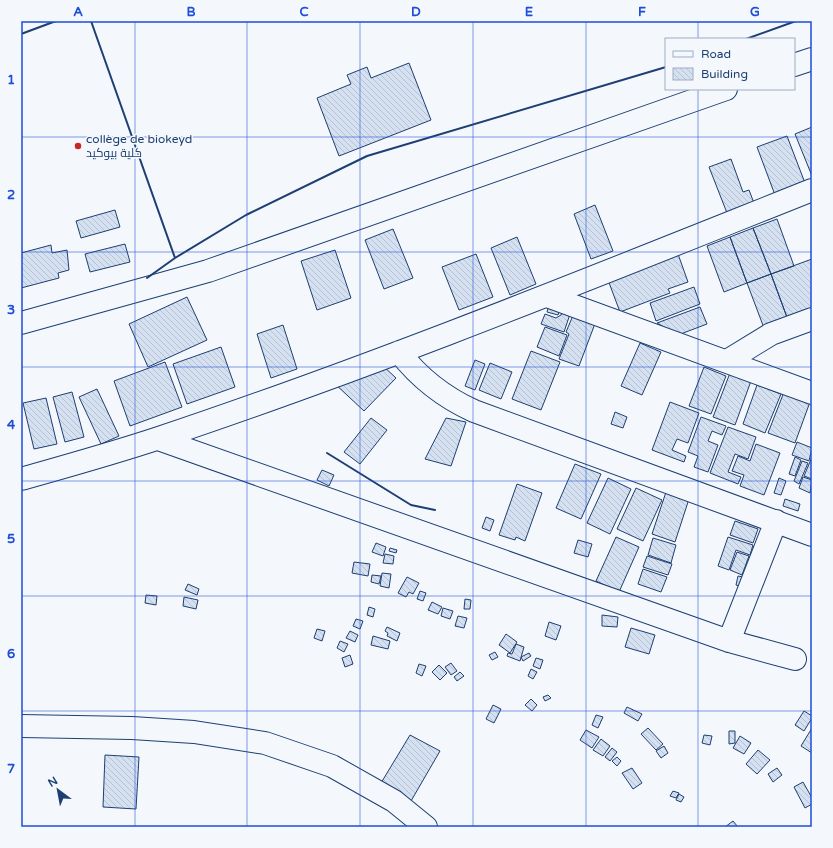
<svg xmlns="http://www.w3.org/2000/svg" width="833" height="848" font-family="'Varela Round',Cairo,sans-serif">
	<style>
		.building { fill: url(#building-back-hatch); stroke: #1d3f73 }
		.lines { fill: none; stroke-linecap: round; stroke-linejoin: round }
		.minor-casing { stroke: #1d3f73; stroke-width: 24 }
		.minor { stroke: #f4f7fb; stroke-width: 22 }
		.wall { stroke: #1d3f73; stroke-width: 2 }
		.grid { fill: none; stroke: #1d4ed8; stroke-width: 1; stroke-opacity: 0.55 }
		.poi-dot { fill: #c62828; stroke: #f4f7fb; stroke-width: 1.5 }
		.labels { text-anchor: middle; stroke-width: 3; stroke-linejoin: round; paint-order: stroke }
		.poi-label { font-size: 12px; fill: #1d3f73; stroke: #f4f7fb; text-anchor: start }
		.neatline { fill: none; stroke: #1d4ed8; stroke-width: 1.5 }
		.grid-label { font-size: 13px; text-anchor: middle; font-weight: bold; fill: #1d4ed8 }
	</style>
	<defs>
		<pattern id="building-back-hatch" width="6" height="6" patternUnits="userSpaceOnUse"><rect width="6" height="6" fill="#d5e0f0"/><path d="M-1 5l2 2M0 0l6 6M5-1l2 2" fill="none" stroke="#b6c1d1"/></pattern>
	</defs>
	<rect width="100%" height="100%" fill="#f4f7fb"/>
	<path class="building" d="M409,63L431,120L339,156L317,98L351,84L347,75L367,67L371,78Z
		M812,127V176L795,134Z
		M787,136L805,183L775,195L757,147Z
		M731,159L743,192L749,190L754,203L727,213L709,167Z
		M595,205L613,251L591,259L574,214Z
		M115,210L120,227L81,238L76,221Z
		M777,219L794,266L771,274L753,228Z
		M753,228L771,274L747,283L730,237Z
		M393,229L413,278L384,289L365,240Z
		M517,237L536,284L510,295L491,248Z
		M730,237L747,283L724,292L707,246Z
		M125,244L130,262L90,272L85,254Z
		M51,245L52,253L67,250L69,270L58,273L59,278L21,288V253Z
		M335,250L351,298L317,310L301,261Z
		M476,254L493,297L459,310L442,267Z
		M678,254L688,282L668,289L670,293L620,312L608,280Z
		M812,259V310L788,320L771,274Z
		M771,274L788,320L764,328L747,283Z
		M694,287L700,304L656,321L650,303Z
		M187,297L207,340L148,367L129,324Z
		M550,302L561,305L558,315L547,312Z
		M700,307L707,324L678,335L657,323Z
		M564,308L571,311L564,332L541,324L545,314L556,318L561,315Z
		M574,313L596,321L579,366L559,359L569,334L566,332Z
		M283,325L297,369L271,378L257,334Z
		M545,327L567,335L559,356L537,347Z
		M640,343L661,352L642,395L621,386Z
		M221,347L235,387L187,404L173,364Z
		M531,351L560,362L541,410L512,399Z
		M475,360L485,364L475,390L465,386Z
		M165,362L182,407L130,426L114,381Z
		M490,363L512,372L501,399L479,390Z
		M382,365L396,378L364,411L333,382Z
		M704,367L726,376L711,414L689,406Z
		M730,373L751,381L735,425L713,417Z
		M757,385L781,394L765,433L743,424Z
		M97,389L119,436L101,444L79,397Z
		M72,392L84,437L65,442L53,397Z
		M784,392L810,402L795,443L768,433Z
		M46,398L57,444L34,449L23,403Z
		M670,402L699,413L688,443L677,439L672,450L686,456L684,462L652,450Z
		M615,412L627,417L623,428L611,424Z
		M701,417L726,426L722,435L712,431L708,441L718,445L708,472L694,467L698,456L688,452Z
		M371,418L387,430L360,464L344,452Z
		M446,418L466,422L451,466L425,459Z
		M728,427L756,437L748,459L735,454L728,472L741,477L738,484L710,473Z
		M797,442L812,448L809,461L792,455Z
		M756,444L780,453L764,495L740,486L744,475L732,471L738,456L750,461Z
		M795,457L801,460L795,476L789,474Z
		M812,457V479L804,476Z
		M802,461L808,463L799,484L794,481Z
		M575,464L601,474L581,519L556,508Z
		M322,470L334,475L329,486L317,480Z
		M803,477L812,480L810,493L799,488Z
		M608,478L631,489L610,534L587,523Z
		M779,478L786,481L781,495L774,493Z
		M517,484L542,493L525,541L516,537L515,540L499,535Z
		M636,488L662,500L643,541L617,529Z
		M666,492L689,499L675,542L652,534Z
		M785,499L800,504L798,511L783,506Z
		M486,517L494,520L490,531L482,528Z
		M735,521L758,529L753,543L730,535Z
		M616,537L639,547L619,592L596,581Z
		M728,537L753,545L750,555L736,550L729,570L718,566Z
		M653,538L676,545L671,563L648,555Z
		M578,540L592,544L588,557L574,553Z
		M376,543L386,547L383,556L372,552Z
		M390,548L397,550L396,553L389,551Z
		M737,552L749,556L742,575L730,570Z
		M385,554L394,556L393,564L383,563Z
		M647,556L672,564L668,575L643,567Z
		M354,562L370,564L368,576L352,573Z
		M643,569L667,577L661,592L638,584Z
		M382,573L391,574L389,588L380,586Z
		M372,575L381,576L379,584L371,582Z
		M738,576L748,578L746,588L736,585Z
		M407,577L419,583L413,594L409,592L406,597L398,593Z
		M188,584L199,589L197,595L185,590Z
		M420,591L426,593L423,601L417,599Z
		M146,595L157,596L156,605L145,603Z
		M184,597L198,600L196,609L183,606Z
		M465,599L471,600L470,609H464Z
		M432,602L442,607L438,614L428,610Z
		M369,607L375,609L373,617L367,615Z
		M443,608L453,611L450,619L441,616Z
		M602,615L618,617L617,627L602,626Z
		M458,616L467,618L464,628L455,626Z
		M356,619L363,621L360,629L353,626Z
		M549,622L561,626L556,640L545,636Z
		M387,627L400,633L397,641L387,636L388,633L385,631Z
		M631,628L655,635L649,654L625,647Z
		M317,629L325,631L322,641L314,638Z
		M350,631L358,635L355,642L346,638Z
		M506,634L517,642L510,653L499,645Z
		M373,636L390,641L388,649L371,645Z
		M340,641L348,644L344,652L337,648Z
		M516,644L524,647L520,661L507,656L508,653L512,654Z
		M495,652L498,657L492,660L489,655Z
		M529,653L531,656L523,661L521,657Z
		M350,655L353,664L345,667L342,658Z
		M536,658L543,660L540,669L533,666Z
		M451,663L457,671L451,675L445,667Z
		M419,664L426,666L422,676L416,673Z
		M439,665L447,673L440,680L432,672Z
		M531,669L537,672L533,679L528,676Z
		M460,672L464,676L457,681L454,677Z
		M548,695L551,698L545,701L543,697Z
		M531,699L537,705L532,711L525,705Z
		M493,705L501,709L494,723L486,719Z
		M627,707L642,714L638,721L624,713Z
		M804,711L812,716V718L804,731L795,725Z
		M596,715L603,717L598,728L592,725Z
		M648,728L663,744L656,750L641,734Z
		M812,728V753L801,746Z
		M586,730L599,737L592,748L580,740Z
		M729,731H735V743L729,744Z
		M410,735L440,751L411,801L381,783Z
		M704,735L712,736L710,745L702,743Z
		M740,736L751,743L744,754L733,748Z
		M601,739L610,746L603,756L593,750Z
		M664,746L668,753L661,758L656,751Z
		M612,748L617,752L610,761L605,757Z
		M758,750L770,760L757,774L746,764Z
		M105,755L139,757L136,809L103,807Z
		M617,757L621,761L617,766L612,761Z
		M632,768L642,783L633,789L622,773Z
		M777,768L782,775L773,782L768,774Z
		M803,782L812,798V804L805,808L794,787Z
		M673,791L679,793L676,798L670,796Z
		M679,794L684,797L681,802L676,800Z
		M733,821L738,827H725Z"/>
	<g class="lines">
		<g class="minor-casing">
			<path id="minor" d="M794,65L812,59
				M547,296L812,393
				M21,323L208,271L726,89
				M399,352C420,379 443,397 474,411L812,535
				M727,361L771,334L812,319
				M158,439L729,641L795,659
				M21,479C67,466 114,453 159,438C380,364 596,276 812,190
				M729,641L776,521
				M21,726L132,728L194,732L265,743L332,766L394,801L426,827"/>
		</g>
		<use href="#minor" class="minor"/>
		<path class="wall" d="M91,21L175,258L246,215L367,156L666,67
			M21,34L56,21
			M746,39L796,21
			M147,278L175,258
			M327,453L411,505L435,510"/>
	</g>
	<path class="grid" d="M135,21V827M247,21V827M360,21V827M473,21V827M586,21V827M698,21V39M698,89V827M21,137H812M21,252H812M21,367H812M21,481H812M21,596H812M21,711H812"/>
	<circle class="poi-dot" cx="78" cy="146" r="4"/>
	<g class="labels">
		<g class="poi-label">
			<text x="86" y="143">collège de biokeyd<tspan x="86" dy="14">كلية بيوكيد</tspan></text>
		</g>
	</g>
	<rect width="833" height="848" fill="none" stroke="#f4f7fb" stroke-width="44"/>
	<rect x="665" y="38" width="130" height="52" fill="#f4f7fb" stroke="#9eadc5"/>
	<rect x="673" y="51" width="20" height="6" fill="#f4f7fb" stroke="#9eadc5"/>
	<text x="701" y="58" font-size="12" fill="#1d3f73">Road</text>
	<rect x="673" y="68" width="20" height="12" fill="url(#building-back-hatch)" stroke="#9eadc5"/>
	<text x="701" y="78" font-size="12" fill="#1d3f73">Building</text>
	<g transform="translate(58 790) rotate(328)" stroke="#f4f7fb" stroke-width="3" paint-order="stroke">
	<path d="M0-3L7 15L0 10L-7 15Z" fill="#1d3f73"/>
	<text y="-6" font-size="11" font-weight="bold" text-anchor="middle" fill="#1d3f73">N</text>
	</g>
	<rect x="22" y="22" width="789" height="804" class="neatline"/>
	<g class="grid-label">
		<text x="78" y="16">A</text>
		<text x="191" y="16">B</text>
		<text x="304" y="16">C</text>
		<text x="416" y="16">D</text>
		<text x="529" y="16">E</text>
		<text x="642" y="16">F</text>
		<text x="755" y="16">G</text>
		<text x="11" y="84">1</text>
		<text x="11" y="199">2</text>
		<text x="11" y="314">3</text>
		<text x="11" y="429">4</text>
		<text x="11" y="543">5</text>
		<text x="11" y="658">6</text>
		<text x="11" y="773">7</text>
	</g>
</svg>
